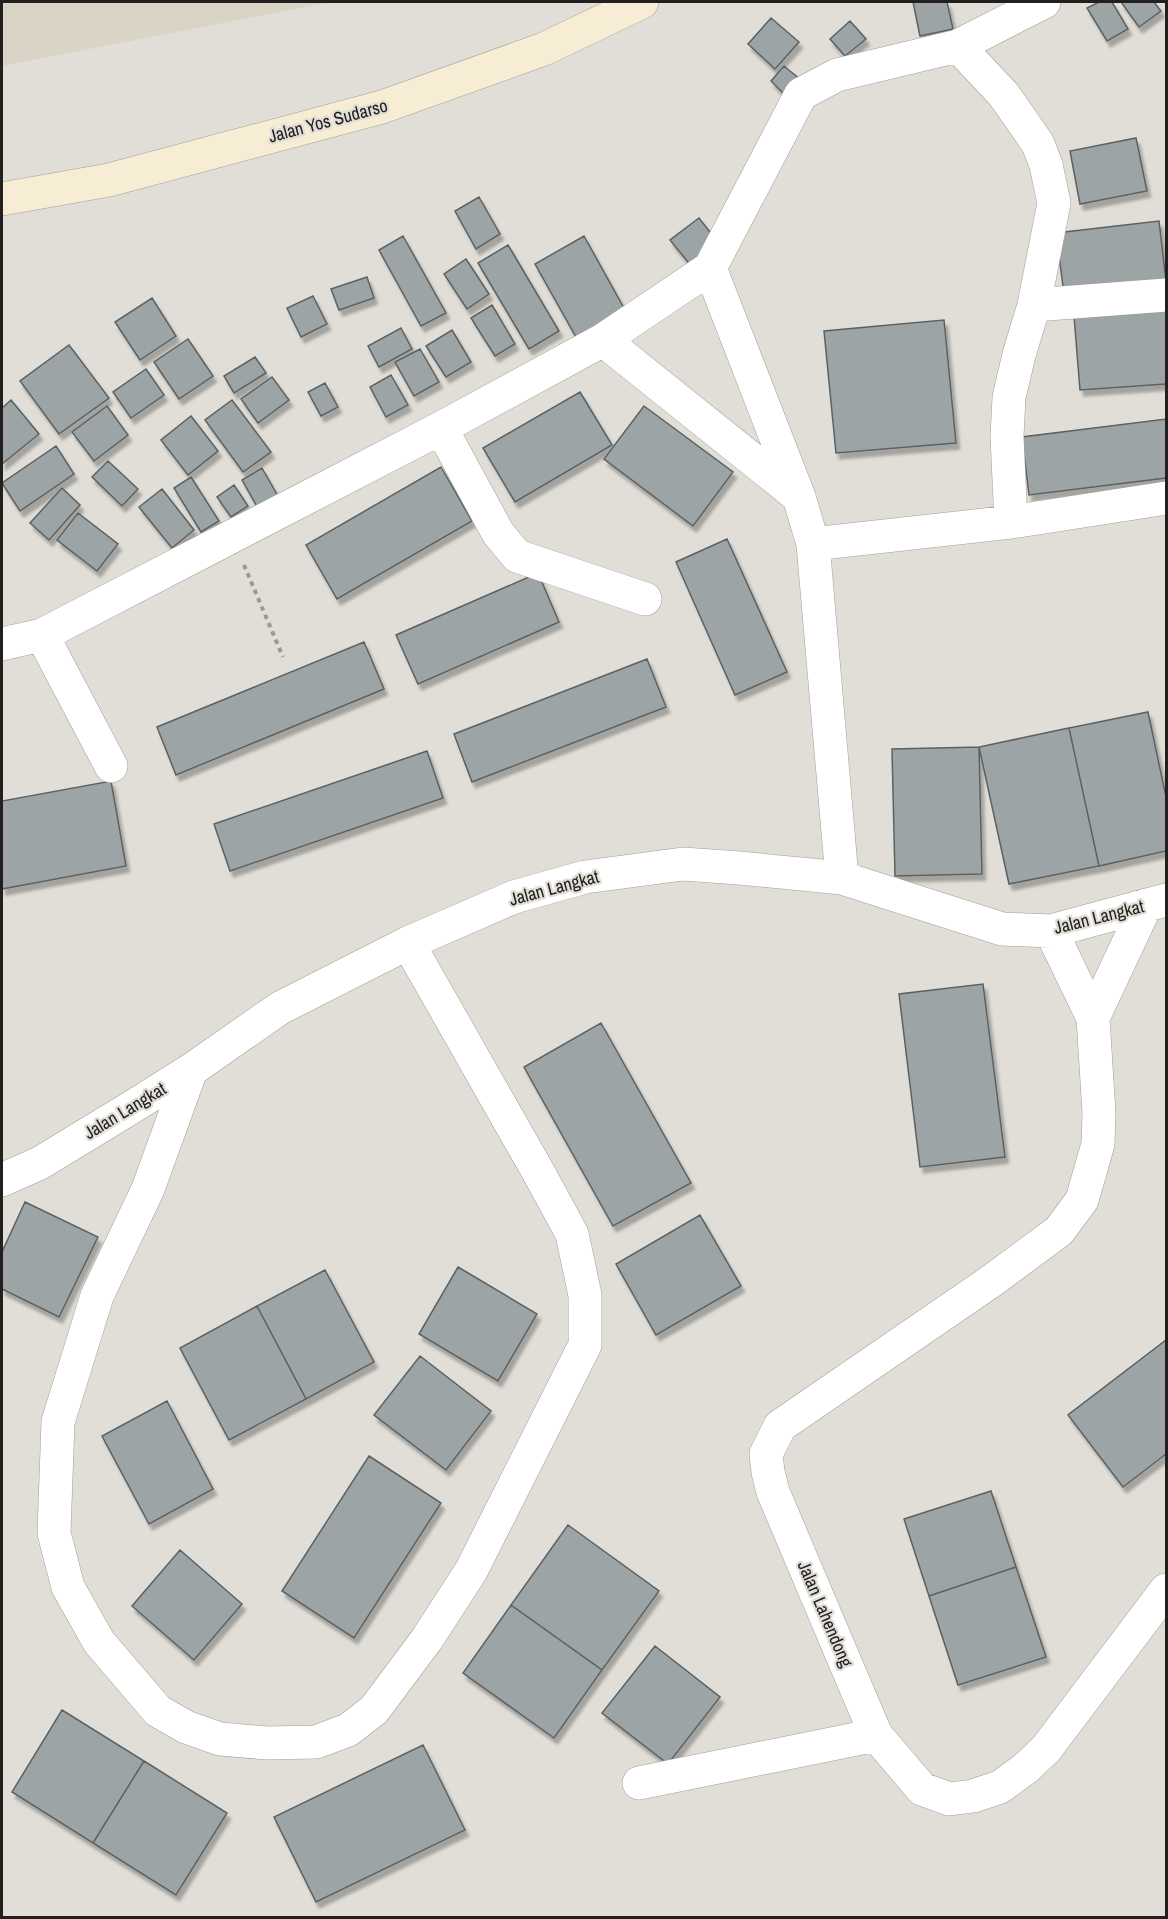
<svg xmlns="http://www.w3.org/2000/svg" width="1168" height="1919" font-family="'Archivo Narrow',sans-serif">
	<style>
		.built { fill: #d9d4c6 }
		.building { fill: #9ca4a6; stroke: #5a6264; stroke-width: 1.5; filter: url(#shadow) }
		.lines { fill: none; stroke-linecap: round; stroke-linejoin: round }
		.street-casing { stroke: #a19f98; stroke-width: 34 }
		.secondary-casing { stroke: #a19f98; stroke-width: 34 }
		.path { stroke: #9b9994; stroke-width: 4; stroke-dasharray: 4.5 4.5; stroke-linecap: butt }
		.street { stroke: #fff; stroke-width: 33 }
		.secondary { stroke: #f6edd4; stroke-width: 33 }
		.labels { text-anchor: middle; stroke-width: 4.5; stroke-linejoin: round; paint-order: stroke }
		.street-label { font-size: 18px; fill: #21201e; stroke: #e1ded7 }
	</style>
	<defs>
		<filter id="shadow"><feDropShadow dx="3.5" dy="6" stdDeviation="1.5" flood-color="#0004"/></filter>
	</defs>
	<rect width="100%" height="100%" fill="#e1ded7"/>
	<path class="built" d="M2,2H331L2,66Z"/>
	<path class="building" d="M913,2H947L953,29L920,36Z
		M1099,2H1112L1128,29L1107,41L1087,8Z
		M1121,2H1154L1161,11L1139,27Z
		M771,18L799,42L775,69L748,44Z
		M850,21L866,39L845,56L830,39Z
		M784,66L801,80L786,96L771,81Z
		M1136,138L1147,191L1080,204L1070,151Z
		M479,197L500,234L476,249L455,211Z
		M699,218L720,245L692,267L670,240Z
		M1159,221L1166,281L1065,301L1056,233Z
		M403,236L446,313L421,326L379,250Z
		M584,236L625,310L576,337L535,264Z
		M508,245L559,331L529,349L478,263Z
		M466,259L489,294L467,309L444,274Z
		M367,277L374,298L339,310L331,289Z
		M313,296L327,324L301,337L287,308Z
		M152,298L176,336L140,360L115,322Z
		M492,305L515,344L495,356L471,318Z
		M1166,310V384L1080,390L1074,316Z
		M944,320L956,443L836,453L824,331Z
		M401,328L412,349L379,367L368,346Z
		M452,330L471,362L446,377L426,346Z
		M188,339L213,376L179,399L154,362Z
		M69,345L109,398L59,434L20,381Z
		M420,349L439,382L414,396L395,362Z
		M255,357L266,373L234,393L224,376Z
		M146,369L164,395L131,418L113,392Z
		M391,375L408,405L386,417L370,387Z
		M272,377L289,400L258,423L241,399Z
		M325,383L338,407L321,416L308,392Z
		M580,392L612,445L515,502L483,448Z
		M11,400L39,434L2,464V408Z
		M232,400L271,452L243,472L205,420Z
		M107,406L128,435L94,461L72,432Z
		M644,406L733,472L693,526L604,459Z
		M191,416L218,451L188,475L161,440Z
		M1166,419V478L1029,495L1022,437Z
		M56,446L74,474L20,511L2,483Z
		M108,461L138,489L122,506L92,477Z
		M441,467L472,521L337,599L306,545Z
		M262,468L279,498L259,510L242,480Z
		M191,477L219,521L201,532L174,488Z
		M234,485L248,506L231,517L217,497Z
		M62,488L80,505L49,540L30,523Z
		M162,489L194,530L172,548L139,507Z
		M78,513L118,544L97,571L57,540Z
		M727,539L787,672L735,695L676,562Z
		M538,573L559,622L418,684L396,635Z
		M364,642L384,689L176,775L157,727Z
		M647,659L666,707L472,782L454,734Z
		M1148,712L1166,797V851L1099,866L1069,728Z
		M1069,728L1099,866L1009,884L979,747Z
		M979,747L982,874L895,876L892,749Z
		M427,751L443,798L230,871L214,824Z
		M111,781L126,866L2,889V801Z
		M983,984L1005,1157L920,1167L899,994Z
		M601,1023L691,1183L613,1226L524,1067Z
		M25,1202L98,1237L59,1317L2,1289V1252Z
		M700,1215L741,1286L656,1335L616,1264Z
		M458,1267L537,1314L498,1381L419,1334Z
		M325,1270L374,1362L306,1399L257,1306Z
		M257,1306L306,1399L229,1440L180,1348Z
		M1166,1340V1454L1123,1487L1068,1415Z
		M420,1356L491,1411L446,1470L374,1415Z
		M167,1401L213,1489L149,1524L102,1436Z
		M369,1456L441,1503L354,1638L282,1591Z
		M991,1491L1016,1567L929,1596L904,1519Z
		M568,1525L659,1591L602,1670L511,1605Z
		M180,1550L242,1604L194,1660L132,1606Z
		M1016,1567L1046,1657L958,1685L929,1596Z
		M511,1605L602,1670L554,1738L463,1673Z
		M655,1646L720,1697L668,1764L602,1713Z
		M62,1710L144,1761L93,1843L12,1792Z
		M423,1745L465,1830L316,1902L274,1817Z
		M144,1761L227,1813L176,1895L93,1843Z"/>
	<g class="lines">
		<g class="street-casing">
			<path id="street" d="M958,46L1004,95L1038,144L1046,165L1054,203L1034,305L1019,355L1009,397L1007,437L1011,522
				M1034,305L1166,295
				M603,340L798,496
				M441,428L498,533L517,556L645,599
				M813,544L1011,522L1166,498
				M42,635L111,766
				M2,644L42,635L441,428L603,340L710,268
				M842,878L813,544L799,497L710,268L801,94L837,75L958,46L1044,2
				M1051,931L1093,1018L1099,1113L1098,1144L1082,1200L1059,1231L990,1282L780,1426L766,1454L768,1472L773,1492L876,1735L922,1789L949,1799L973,1796L1000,1787L1026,1768L1046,1749L1166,1590
				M1093,1018L1146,905
				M191,1070L148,1189L97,1296L58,1422L54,1533L68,1587L99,1642L158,1711L186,1727L220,1739L267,1743L316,1742L348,1730L374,1710L427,1639L471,1571L585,1345V1295L572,1234L540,1175L408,943
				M2,1180L40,1163L132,1107L191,1070L280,1008L408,943L514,897L585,877L683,864L739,868L842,878L1002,929L1051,931L1166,900
				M639,1783L876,1735"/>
		</g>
		<g class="secondary-casing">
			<path id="secondary" d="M2,199L109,180L382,107L544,49L642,2"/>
		</g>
		<path class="path" d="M244,565L283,657"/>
		<use href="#street" class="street"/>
		<use href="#secondary" class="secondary"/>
	</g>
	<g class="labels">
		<g class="street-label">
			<text transform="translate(328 121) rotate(-15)" y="6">Jalan Yos Sudarso</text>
			<text transform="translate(554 888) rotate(-15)" y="6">Jalan Langkat</text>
			<text transform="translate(1099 917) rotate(-14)" y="6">Jalan Langkat</text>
			<text transform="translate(125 1111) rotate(-31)" y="6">Jalan Langkat</text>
			<text transform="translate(825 1614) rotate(67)" y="6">Jalan Lahendong</text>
		</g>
	</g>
	<rect width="1168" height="1919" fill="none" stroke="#21201e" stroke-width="6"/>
</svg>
